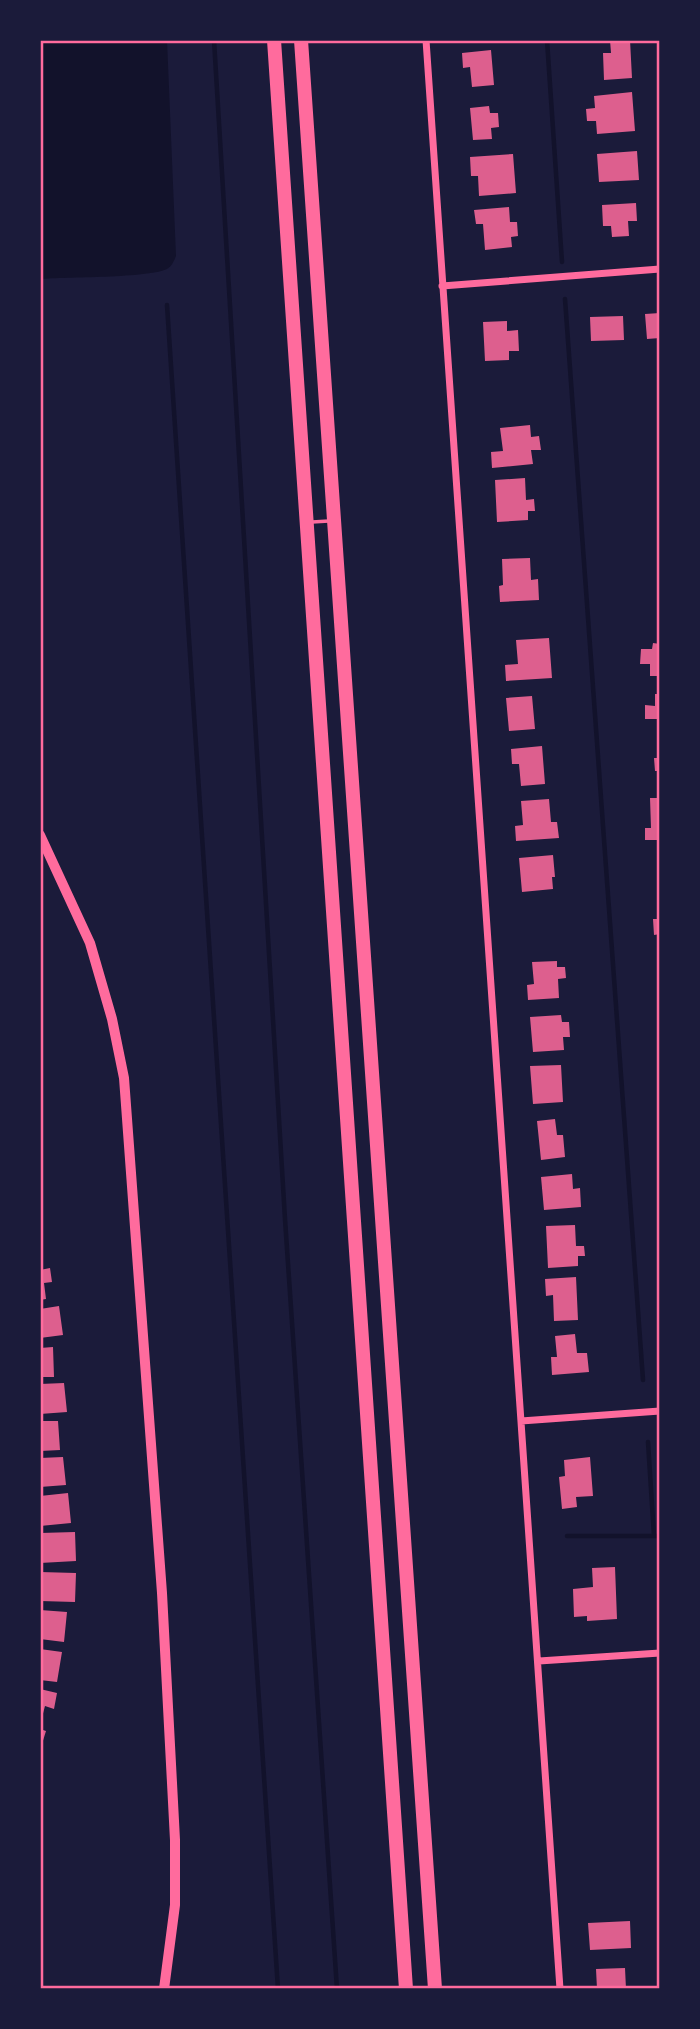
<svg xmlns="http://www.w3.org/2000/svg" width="700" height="2029" font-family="Bitter,serif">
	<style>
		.water { fill: #12122b }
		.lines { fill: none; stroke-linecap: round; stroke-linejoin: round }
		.stream { stroke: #12122b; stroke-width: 4.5 }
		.building { fill: #dd5f8e }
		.service { stroke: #ff6b9d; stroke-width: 3.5 }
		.minor { stroke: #ff6b9d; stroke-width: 7 }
		.tertiary { stroke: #ff6b9d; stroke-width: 10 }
		.motorway { stroke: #ff6b9d; stroke-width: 14 }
		.neatline { fill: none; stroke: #ff6b9d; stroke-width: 2.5 }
	</style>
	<rect width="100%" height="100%" fill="#1b1b3a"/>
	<path class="water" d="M40,40H167L176,256C174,261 172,266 167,269C149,278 65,277 40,279Z"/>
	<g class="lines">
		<path class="stream" d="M214,40L285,1219L337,1989
			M547,40L562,262
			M565,299L643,1380
			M167,305L278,1989
			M648,1442L654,1536
			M567,1536H660"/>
	</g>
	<path class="building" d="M610,40H630L632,78L604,80L603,53H611Z
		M491,50L494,85L472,87L470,67L463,68L462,53Z
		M632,92L635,131L597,134L596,121H587L586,109L595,108L594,96Z
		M489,106L490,113H498L499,127L491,128L492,139L473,140L470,108Z
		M637,151L639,180L599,182L597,154Z
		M513,154L516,193L479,196L478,176H471L470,157Z
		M636,203L637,221H628L629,236L612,237L611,226H603L602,205Z
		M509,207L510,222H517L518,236L511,237L512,247L485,250L483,224H476L474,210Z
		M660,313V338L647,339L645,314Z
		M623,316L624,340L591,341L590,317Z
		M507,321V331L518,330L519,351H509V360L485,361L483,322Z
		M530,425L531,437L539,436L541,450H531L533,464L492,468L491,452L503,451L500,428Z
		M525,478L526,500L534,499L535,511H528V520L497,522L495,480Z
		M530,558L531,580L538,579L539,600L500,602L499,586L503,585L502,559Z
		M549,638L552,678L506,681L505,665L518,664L516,640Z
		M653,643L660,644V676H650V664H640L641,649H652Z
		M655,694H660V719H645V705L655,706Z
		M532,696L535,729L509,731L506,698Z
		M542,746L545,784L521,786L519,764H512L511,749Z
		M654,758H660V771H655Z
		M650,798H660V840H645V828H651Z
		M549,799L551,822H557L559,838L516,841L515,826L523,825L521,801Z
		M553,855L555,877H552L553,889L522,892L519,858Z
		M653,919H660V934L654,935Z
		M557,961V967H565L566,978L558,979L559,998L528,1000L527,985L534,984L532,962Z
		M561,1015L562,1022H569L570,1037H563L564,1050L533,1052L530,1017Z
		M561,1065L563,1102L533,1104L530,1066Z
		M555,1119L557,1135H563L565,1157L541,1160L537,1121Z
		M572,1174L573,1189L580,1188L581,1207L544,1210L541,1177Z
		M575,1225L576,1246H584L585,1256H578V1266L548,1268L546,1226Z
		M50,1268L52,1282L44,1283L46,1299L40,1300V1270Z
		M576,1277L578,1320L554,1321L553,1295L546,1296L545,1279Z
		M59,1306L63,1335L40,1338V1309Z
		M575,1334L577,1353H587L589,1372L552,1375L551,1357H557L555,1336Z
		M53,1347L54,1377H40V1348Z
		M64,1383L67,1412L40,1414V1384Z
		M40,1421H58L60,1450L40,1451Z
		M63,1457L66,1485L40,1487V1458Z
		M590,1457L593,1496L576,1497L577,1507L562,1509L559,1477L565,1476L564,1460Z
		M68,1493L71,1523L40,1526V1496Z
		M75,1532L76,1561L40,1563V1533Z
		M615,1567L617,1619L587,1621V1616L574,1617L573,1589L593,1587L592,1568Z
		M40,1572L76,1573L75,1602L40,1601Z
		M40,1610L67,1612L64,1642L40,1639Z
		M40,1649L62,1652L57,1682L40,1680Z
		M40,1689L57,1693L54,1709L45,1706L41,1721Z
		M40,1729L46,1731L41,1747H40Z
		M630,1921L631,1948L590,1950L588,1923Z
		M625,1968L626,1989H597L596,1969Z"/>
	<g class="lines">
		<path class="service" d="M312,522L329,521"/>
		<path class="minor" d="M426,40L560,1989
			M442,286L660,269
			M521,1421L660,1411
			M539,1661L660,1653"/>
		<path class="tertiary" d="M40,835L90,943L112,1019L124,1078L162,1593L175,1840V1905L164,1989"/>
		<path class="motorway" d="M274,40L406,1989
			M301,40L435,1989"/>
	</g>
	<rect width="700" height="2029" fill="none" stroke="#1b1b3a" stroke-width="84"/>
	<rect x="42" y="42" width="616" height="1945" class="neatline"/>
</svg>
